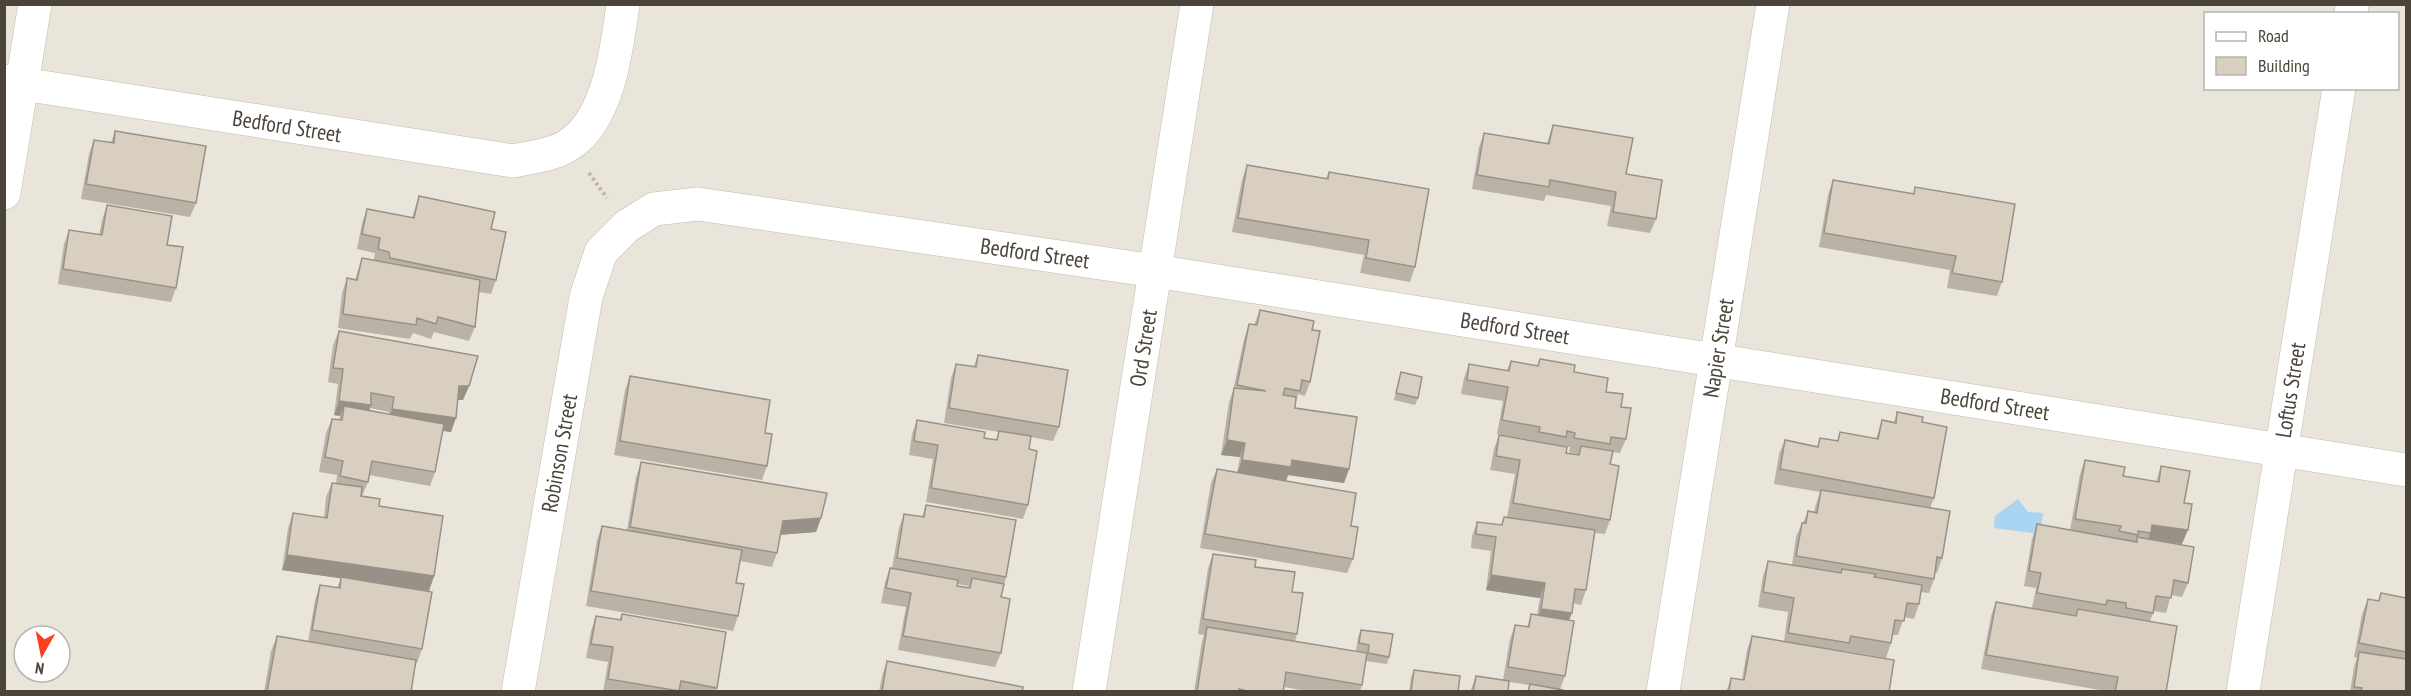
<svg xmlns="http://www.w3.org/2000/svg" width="2411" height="696" font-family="'PT Sans Narrow',sans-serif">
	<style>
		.residential { fill: #eae5da; fill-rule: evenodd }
		.water { fill: #a9d4f2 }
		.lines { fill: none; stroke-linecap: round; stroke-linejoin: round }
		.minor-casing { stroke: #c2bbae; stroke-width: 34 }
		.path { stroke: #c4b79f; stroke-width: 4; stroke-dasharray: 3 3; stroke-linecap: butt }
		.minor { stroke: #fff; stroke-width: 33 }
		.wall { fill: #bab2a6; fill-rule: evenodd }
		.shaded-wall { fill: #979187 }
		.building { fill: #d8cfc1; stroke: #979187; stroke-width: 1.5 }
		.labels { text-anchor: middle; stroke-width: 6; stroke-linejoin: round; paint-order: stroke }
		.street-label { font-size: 22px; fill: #4b4439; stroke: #fff }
	</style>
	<rect width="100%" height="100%" fill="#f6f3ec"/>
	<path class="residential" d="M5,5H2406V691H5ZM2206,14H2398V88H2206ZM24,636H60V672H24Z"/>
	<path class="water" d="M2018,499L2028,512L2043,513L2040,534L1994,528L1995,516Z"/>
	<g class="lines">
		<g class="minor-casing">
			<path id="minor" d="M2351,14L2352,4
				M4,81L513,161C531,157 555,155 570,144C609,118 617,48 623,4
				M4,193L35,4
				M518,692L586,297L601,252L627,226L654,209L698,204L1155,271L2406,470
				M1089,692L1197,4
				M1663,692L1773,4
				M2243,692L2339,88"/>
		</g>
		<path class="path" d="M589,173L607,198"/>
		<use href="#minor" class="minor"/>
	</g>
	<path class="wall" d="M1553,125L1626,174L1656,219L1650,233L1607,226L1611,206L1546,195L1544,201L1472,189L1479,147L1484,133L1547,143Z
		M115,131L196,203L190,217L81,199L89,154L94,140L111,142Z
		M1247,165L1326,178L1329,172L1415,267L1410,282L1360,273L1364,255L1232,232L1242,180Z
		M1833,180L1913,194L1915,187L2002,282L1997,296L1947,288L1950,270L1819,247L1828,195Z
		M419,196L491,229L496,280L491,294L479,292L475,327L469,341L434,332L431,339L413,333L410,339L338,328L342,293L347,278L355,280L362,258L374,260L375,253L357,249L362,223L367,209L412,218L414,211Z
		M107,205L167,245L176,288L171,302L58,284L64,244L69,230L99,235L102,220Z
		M1260,310L1312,330L1310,382L1305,396L1298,394L1296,402L1295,408L1349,469L1344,483L1288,475L1286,481L1351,526L1353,559L1347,573L1200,548L1211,483L1217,469L1237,473L1240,457L1221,455L1229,402L1233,391L1244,339L1249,324L1254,325Z
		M339,331L469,386L463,400H458L451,432L443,431L435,472L430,486L369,475L368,482L362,496L379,506L434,576L429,591L399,586L422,649L417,663H416L411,692H264L271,651L277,636L308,642L315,600L320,585L337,588L341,578L282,570L288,528L293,513L324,518L326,497L332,483L336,484L337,475L319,472L326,433L332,419L339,420L340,416L334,415L338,384L328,382L333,345ZM370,408L389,412L388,414L370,410Z
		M978,355L1059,427L1053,441L1030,437L1029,449L1028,505L1023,519L926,502L933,459L909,455L912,434L917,420L984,438L996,440L999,432L944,423L951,378L956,364L974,366Z
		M1540,359L1574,372L1606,392L1621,407L1626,439L1620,453L1613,452L1610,464V520L1605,534L1595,533L1586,590L1581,605L1573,603L1572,613L1569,620L1565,676L1560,689L1563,692H1527L1529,685L1509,682L1508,692H1470L1476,676L1503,680L1510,639L1515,625L1527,627L1531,614L1537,615L1540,598L1486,590L1491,551L1471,548L1472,536L1477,522L1501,525L1504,517H1507L1515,474L1490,470L1494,449L1499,435L1535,441L1497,434L1503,401L1461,394L1464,378L1469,364L1507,370L1511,361L1537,366ZM1563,446L1570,447L1569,452L1578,454V455L1566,453Z
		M1401,372L1418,398L1415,405L1394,400Z
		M630,376L765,433L767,466L762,480L614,455L625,390Z
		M1897,412L1922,422L1934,498L1930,508L1942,558L1937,573L1935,572L1934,579L1929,593L1921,592L1919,604L1914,619L1904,617L1898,635H1893L1891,643L1886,658L1846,651V652L1889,692H1726L1731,678L1742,680L1747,650L1752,636L1784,641L1788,612L1758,607L1763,576L1768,561L1792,565L1796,537L1802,523H1803L1808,511L1814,512L1816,504L1820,492L1774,484L1779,454L1785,440L1817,446L1820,438L1837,441L1840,432L1876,439L1882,420L1894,422Z
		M2085,460L2123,476L2156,482L2161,466L2184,503L2182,544L2164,542L2188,583L2182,597L2171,595L2166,613L2154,611L2150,621L2166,692H2111L1981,669L1991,616L1996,602L2032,608L2036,588L2024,586L2032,539L2037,524L2070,530L2080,474Z
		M641,462L821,518L816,532L780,535L777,553L772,567L740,561L736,583L738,616L733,631L586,606L597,540L602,526L627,530L636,477Z
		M926,505L1006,577L1001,597V653L995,667L898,650L906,607L881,603L885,582L890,568H892L899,528L904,514L922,517ZM957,584L969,586L968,588L957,586Z
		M1213,554L1292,592L1297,634L1295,641L1356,651L1358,637L1361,630L1389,657L1387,664L1366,661L1362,685L1360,692H1311L1284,687L1283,692H1194L1202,641L1204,635L1198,634L1208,568Z
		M2381,593L2406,598V692H2350L2354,667L2357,658L2354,657L2362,614L2368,599L2378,601Z
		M622,614L717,688L715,692H603L608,662L586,658L591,631L596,616L619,620Z
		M887,661L1022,692H879L882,676Z
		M1414,670L1458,692H1409L1411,677Z"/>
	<path class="shaded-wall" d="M459,386H469L463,400H454Z
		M339,401L371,405L366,420L344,406L340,416L334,415Z
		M392,409L456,418L451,432L387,423Z
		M1227,440L1245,443L1240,457L1221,455Z
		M1242,460H1292L1349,469L1344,483L1288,475L1286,481L1237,474Z
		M821,518L816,532L777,535L783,521Z
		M2152,525L2188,530L2182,544L2148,540Z
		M287,555L434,576L429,591L282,570Z
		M1491,575L1545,583L1540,598L1486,590Z
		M1541,609L1572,613L1566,627L1536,623Z"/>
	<path class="building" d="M1553,125L1633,138L1626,174L1662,180L1656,219L1613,212L1616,192L1550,180L1549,187L1477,175L1484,133L1549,144Z
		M115,131L206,146L196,203L86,184L94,140L114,143Z
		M1247,165L1328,179L1329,172L1429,189L1415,267L1366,258L1369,240L1238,218Z
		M1833,180L1914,194L1915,187L2015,204L2002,282L1952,273L1956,256L1824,233Z
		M419,196L495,212L491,229L506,232L496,280L390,258L389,252L378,249L380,238L362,234L367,209L414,218Z
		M107,205L172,216L167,245L183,247L176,288L63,269L69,230L102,235Z
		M362,258L480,280L475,327L438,317L436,324L417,318L416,325L343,314L347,278L357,280Z
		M1260,310L1314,321L1312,330L1320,331L1310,382L1302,380L1300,391L1285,388L1283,395L1296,397L1295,408L1357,417L1349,469L1292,460L1291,467L1242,460L1245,443L1227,440L1234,388L1266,391L1237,385L1249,324L1257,325Z
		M339,331L478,356L469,386H459L456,418L392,409L394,397L371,393V405L339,401L343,369L333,368Z
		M978,355L1068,370L1059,427L949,408L956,364L976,367Z
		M1540,359L1575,365L1574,372L1608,378L1606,392L1623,394L1621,407L1631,408L1626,439L1611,437L1610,444L1574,438L1575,433L1567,431L1566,437L1539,432L1540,427L1502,420L1508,387L1467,380L1469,364L1509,371L1511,361L1538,366Z
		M1401,372L1422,377L1418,398L1396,393Z
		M630,376L770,400L765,433L772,434L767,466L620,441Z
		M344,406L444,424L435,472L372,461L368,482L340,476L343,461L325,457L332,419L342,420Z
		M1897,412L1923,417L1922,422L1947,427L1934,498L1780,469L1785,440L1818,447L1820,438L1838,441L1840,432L1878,439L1882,420L1896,423Z
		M917,420L985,432L984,438L997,440L999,431L1031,436L1029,449L1037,451L1028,505L931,488L938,445L914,441Z
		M1499,435L1567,447L1566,453L1579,455L1581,446L1613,451L1610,464L1619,466L1610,520L1513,503L1520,460L1496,456Z
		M2085,460L2125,467L2123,476L2159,482L2161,466L2190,471L2184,503L2192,504L2188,530L2152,525L2151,533L2138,531V535L2119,531L2121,526L2075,519Z
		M641,462L827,493L821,518L783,521L777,553L630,527Z
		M1217,469L1356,493L1351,526L1358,527L1353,559L1205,534Z
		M332,483L362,487L361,496L380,499L379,506L443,516L434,576L287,555L293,513L327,518Z
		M1821,490L1950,511L1942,558L1937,557L1934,579L1796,556L1802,523H1806L1808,511L1817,513Z
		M926,505L1016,520L1006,577L897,558L904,514L924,517Z
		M1504,517L1595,530L1586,590L1575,589L1572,613L1541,609L1545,583L1491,575L1496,537L1476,534L1477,522L1502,525Z
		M2037,524L2137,542V537L2194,547L2188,583L2174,580L2171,598L2156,596L2153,613L2126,608V603L2107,600L2106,605L2037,593L2041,573L2029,571Z
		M602,526L742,550L736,583L744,584L738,616L591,591Z
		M1213,554L1256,560L1255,567L1295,572L1292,592L1303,593L1297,634L1203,619Z
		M1768,561L1841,573L1842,569L1876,574L1874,577L1922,585L1919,604L1907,603L1904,621L1895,620L1891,643L1851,636L1849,643L1788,633L1794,598L1763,592Z
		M890,568L958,580L957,586L970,588L972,578L1004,584L1001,597L1010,599L1001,653L903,636L911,593L886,588Z
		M341,577L432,592L422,649L312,630L320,585L340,588Z
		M2381,593L2406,598V652L2359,643L2368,599L2379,601Z
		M1996,602L2076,616L2078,609L2177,626L2166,692H2115L2118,677L1986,655Z
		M622,614L726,632L717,688L681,681L679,691L608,679L613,647L591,644L596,616L621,620Z
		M1531,614L1574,621L1565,676L1508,667L1515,625L1529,627Z
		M1207,627L1367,653L1362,685L1286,672L1283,692H1251L1239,689V692H1197Z
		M1361,630L1393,634L1389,657L1368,653L1369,645L1359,643Z
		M277,636L416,660L411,692H267Z
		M1752,636L1894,660L1889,692H1729L1731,678L1744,680Z
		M2359,652L2406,659V692H2361L2362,688L2354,687Z
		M887,661L1023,687L1022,692H882Z
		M1414,670L1460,676L1458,692H1411Z
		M1476,676L1509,681L1508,692H1473Z
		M1530,684L1563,690V692H1528Z"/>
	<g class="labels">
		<g class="street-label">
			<text transform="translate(287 126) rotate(9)" y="8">Bedford Street</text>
			<text transform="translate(1035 253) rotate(8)" y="8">Bedford Street</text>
			<text transform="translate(1515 328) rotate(9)" y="8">Bedford Street</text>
			<text transform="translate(1143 348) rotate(-81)" y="8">Ord Street</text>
			<text transform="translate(1718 348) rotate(-81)" y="8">Napier Street</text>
			<text transform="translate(2290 390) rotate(-81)" y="8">Loftus Street</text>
			<text transform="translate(1995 404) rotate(9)" y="8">Bedford Street</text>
			<text transform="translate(559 453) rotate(-80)" y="8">Robinson Street</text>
		</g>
	</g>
	<rect width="2411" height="696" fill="none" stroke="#4b4439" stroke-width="12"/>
	<rect x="2204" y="12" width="195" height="78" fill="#ffffff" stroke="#b7b4b0" stroke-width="1.5"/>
	<rect x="2216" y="32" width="30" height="9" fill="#ffffff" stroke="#b7b4b0" stroke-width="1.5"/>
	<text x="2258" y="42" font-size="18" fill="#4b4439">Road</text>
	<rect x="2216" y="57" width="30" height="18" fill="#d8cfc1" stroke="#b7b4b0" stroke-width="1.5"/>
	<text x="2258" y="72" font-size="18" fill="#4b4439">Building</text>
	<g transform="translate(42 654) rotate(189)"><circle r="28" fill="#ffffff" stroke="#b7b4b0" stroke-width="1.5"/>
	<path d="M0-4.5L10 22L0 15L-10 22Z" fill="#fc3f1d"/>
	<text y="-9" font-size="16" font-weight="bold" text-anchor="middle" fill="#4b4439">N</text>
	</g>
</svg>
